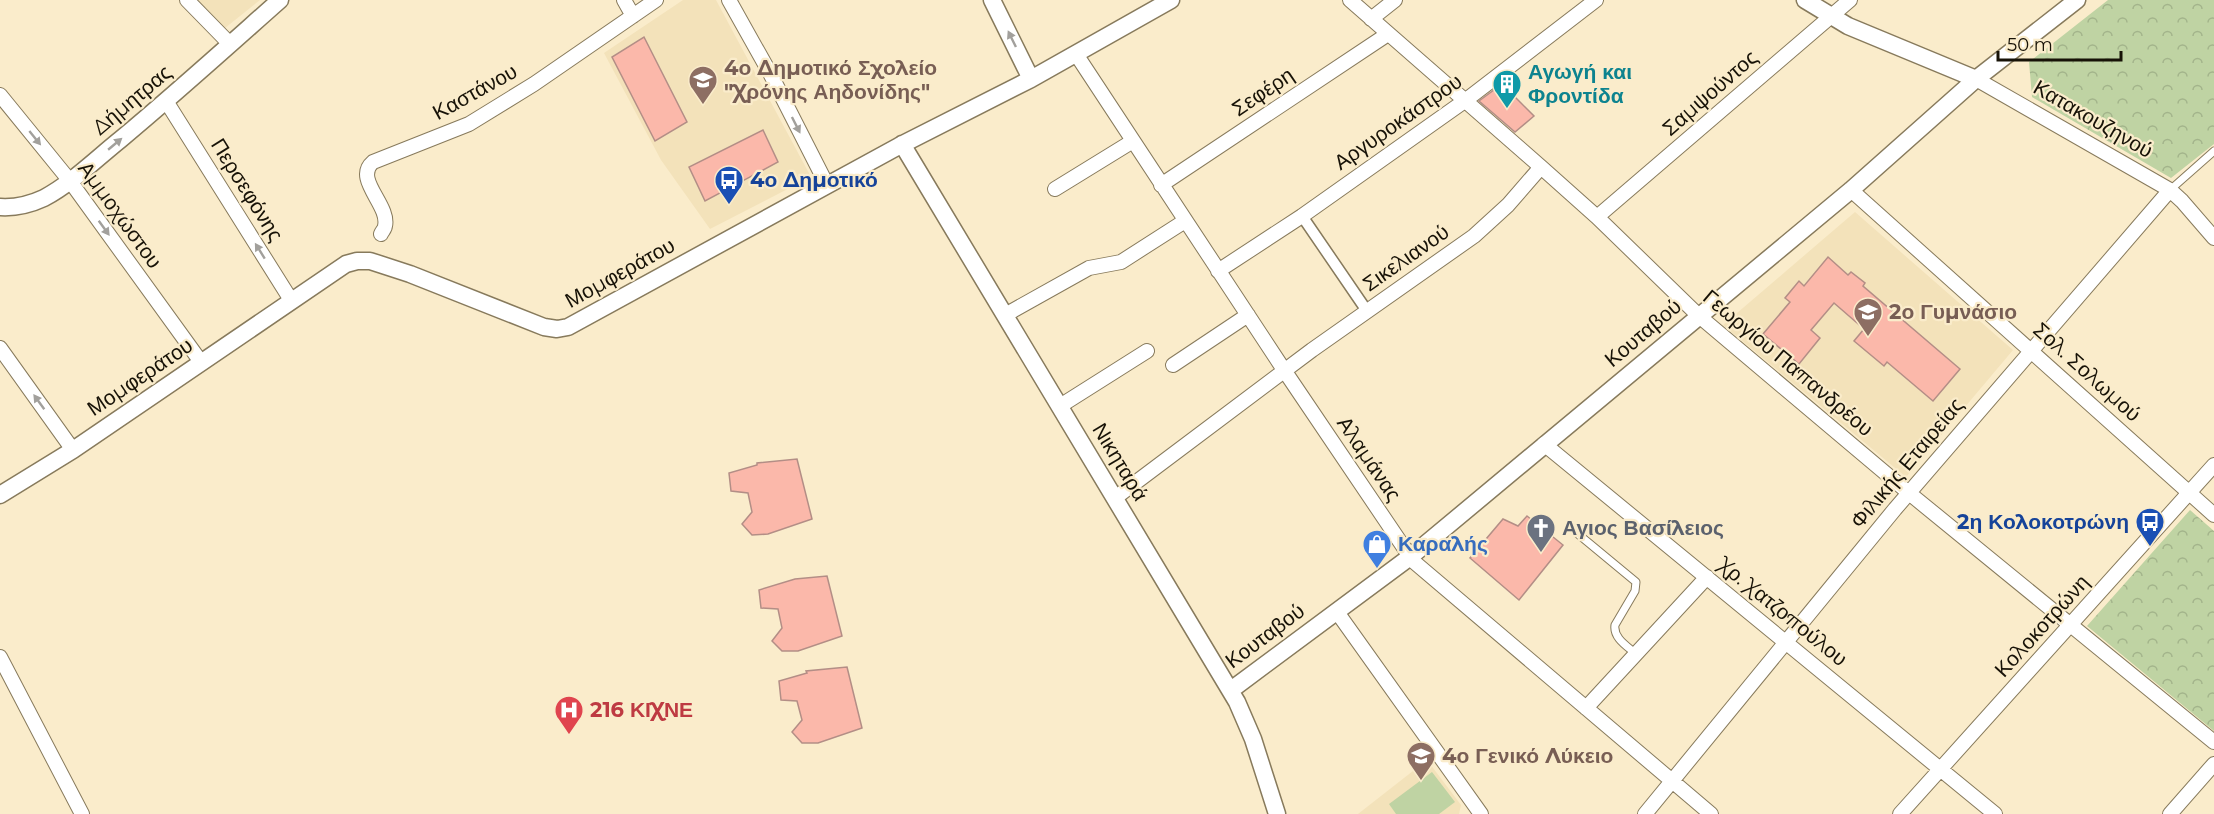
<svg xmlns="http://www.w3.org/2000/svg" width="2214" height="814" font-family="Montserrat,sans-serif">
	<style>
		.built { fill: #f3e2ba }
		.park { fill: url(#park-crowns) }
		.garden { fill: #bfd3a3 }
		.building { fill: #fbb8aa; stroke: #b38e86; stroke-width: 1.5 }
		.lines { fill: none; stroke-linecap: round; stroke-linejoin: round }
		.service-casing { stroke: #877a5c; stroke-width: 9 }
		.pedestrian-casing { stroke: #877a5c; stroke-width: 13 }
		.minor-casing { stroke: #877a5c; stroke-width: 16 }
		.tertiary-casing { stroke: #877a5c; stroke-width: 19 }
		.service { stroke: #fff; stroke-width: 7 }
		.pedestrian { stroke: #fff; stroke-width: 10 }
		.minor { stroke: #fff; stroke-width: 14 }
		.tertiary { stroke: #fff; stroke-width: 16 }
		.oneway { fill: #a2a09c }
		.labels { text-anchor: middle; stroke-width: 4.5; stroke-linejoin: round; paint-order: stroke }
		.education-label { font-size: 21px; font-weight: bold; fill: #785e54; stroke: #faeccb; text-anchor: start }
		.culture-label { font-size: 21px; font-weight: bold; fill: #0d838f; stroke: #faeccb; text-anchor: start }
		.street-label { font-size: 21px; fill: #171207; stroke: #faeccb }
		.transit-label { font-size: 21px; font-weight: bold; fill: #164399; stroke: #faeccb; text-anchor: start }
		.worship-label { font-size: 21px; font-weight: bold; fill: #5b616d; stroke: #faeccb; text-anchor: start }
		.shop-label { font-size: 21px; font-weight: bold; fill: #366cbe; stroke: #faeccb; text-anchor: start }
		.health-label { font-size: 21px; font-weight: bold; fill: #be3a42; stroke: #faeccb; text-anchor: start }
	</style>
	<defs>
		<pattern id="park-crowns" width="20" height="18" patternUnits="userSpaceOnUse" patternTransform="scale(1.5)"><rect width="20" height="18" fill="#bfd3a3"/><path d="M2 6a3 3 0 1 1 6 0M12 15a3 3 0 1 1 6 0" fill="none" stroke="#a3b48b"/></pattern>
	</defs>
	<rect width="100%" height="100%" fill="#faeccb"/>
	<path class="built" d="M198,0H260L225,28Z
		M683,0H716L811,177L710,229L661,160L604,53Z
		M1855,212L2013,350L1906,477L1723,325Z
		M1427,760L1461,805L1459,814H1358Z"/>
	<path class="park" d="M2108,0H2214V144L2171,178L2032,97L2029,62Z
		M2190,510L2214,531V731L2087,626Z"/>
	<path class="garden" d="M1432,772L1455,802L1439,814H1396L1389,804Z"/>
	<path class="building" d="M644,37L687,122L655,141L612,57Z
		M1502,84L1534,116L1515,132L1479,101Z
		M763,130L778,162L705,201L689,167Z
		M1828,257L1848,275L1851,272L1865,283L1863,286L1960,369L1933,401L1887,362L1884,366L1854,341L1864,329L1834,303L1811,330L1820,338L1799,364L1763,334L1790,302L1785,298L1799,281L1804,286Z
		M797,459L812,519L768,534L752,535L742,524L752,512L748,493L731,491L729,473L757,465V463Z
		M1527,516L1563,545L1519,600L1470,558L1503,519L1518,526Z
		M827,576L842,636L798,651H782L772,641L782,628L778,609L761,608L759,590L795,579Z
		M847,667L862,728L818,743H802L792,732L802,720L797,701L781,700L779,681L807,673L806,671Z"/>
	<g class="lines">
		<g class="service-casing">
			<path id="service" d="M2170,190L2214,151
				M1578,534L1636,582L1635,591L1615,625C1613,638 1627,646 1636,654"/>
		</g>
		<g class="pedestrian-casing">
			<path id="pedestrian" d="M1302,216L1367,311"/>
		</g>
		<g class="minor-casing">
			<path id="minor" d="M187,0L230,44
				M624,0L633,16
				M729,0L771,75L827,185
				M1350,0L1541,167L1597,217L1699,316L1909,493L2214,742
				M1371,19L1395,0
				M1076,54L1284,370L1413,561L1711,814
				M1976,79L2170,190L2182,201L2214,238
				M0,95L70,181L201,362
				M166,101L291,300
				M1161,185L1388,34
				M1055,189L1133,141
				M1851,190L2214,515
				M1597,217L1850,0
				M381,234C382,231 385,229 385,226C390,205 353,179 373,162L469,124L534,84L656,0
				M1218,271L1302,216L1466,100L1596,0
				M1005,315L1089,268L1121,262L1185,221
				M0,348L73,450
				M1173,365L1248,315
				M1060,406L1147,351
				M1544,444L1995,814
				M1115,498L1312,350L1474,236L1508,205L1541,167
				M1337,612L1481,814
				M0,657L82,814
				M1586,708L1707,577
				M1645,814L1895,509L2170,190
				M1900,814L2214,465
				M2170,814L2214,764"/>
		</g>
		<g class="tertiary-casing">
			<path id="tertiary" d="M992,0L1031,79
				M1805,0L1848,26L1976,79
				M902,144L1237,702L1253,739L1277,814
				M0,207C16,208 29,205 44,198C72,183 96,159 121,139C175,94 227,47 280,0
				M0,495L73,450L346,264L357,261H370L410,274L544,327L557,329L568,327L899,146L1031,79L1171,0
				M1231,690L1410,557L1851,190L1976,79L2077,0"/>
		</g>
		<use href="#service" class="service"/>
		<use href="#pedestrian" class="pedestrian"/>
		<use href="#minor" class="minor"/>
		<use href="#tertiary" class="tertiary"/>
	</g>
	<defs><path id="oneway-solid" d="M-6-.8H1V-3.2L6.5 0L1 3.2V.8H-6Z" transform="scale(1.5)"/></defs>
	<g class="oneway">
		<use href="#oneway-solid" transform="translate(1012 39) rotate(-116)"/>
		<use href="#oneway-solid" transform="translate(796 125) rotate(63)"/>
		<use href="#oneway-solid" transform="translate(35 138) rotate(51)"/>
		<use href="#oneway-solid" transform="translate(115 144) rotate(-40)"/>
		<use href="#oneway-solid" transform="translate(104 228) rotate(54)"/>
		<use href="#oneway-solid" transform="translate(260 251) rotate(-122)"/>
		<use href="#oneway-solid" transform="translate(39 402) rotate(-126)"/>
	</g>
	<defs>
		<g id="school-pin" transform="scale(1.5)"><path d="M0 17L-7.5 6A9.5 9.5 0 1 1 7.5 6Z" fill="#8d6e63" stroke="#faeccb"/><path d="M0-5L7-2L0 1L-7-2ZM-4 1L0 2.5L4 1V4Q0 6-4 4Z" fill="#fff"/></g>
		<g id="building-pin" transform="scale(1.5)"><path d="M0 17L-7.5 6A9.5 9.5 0 1 1 7.5 6Z" fill="#0f9aa8" stroke="#faeccb"/><path d="M-4-6H4V6H1V3H-1V6H-4ZM-2.5-4.3h1.7v1.8h-1.7ZM.8-4.3h1.7v1.8H.8ZM-2.5-1h1.7V.8h-1.7ZM.8-1h1.7V.8H.8Z" fill="#fff"/></g>
		<g id="bus-pin" transform="scale(1.5)"><path d="M0 17L-7.5 6A9.5 9.5 0 1 1 7.5 6Z" fill="#1a4fb4" stroke="#faeccb"/><path d="M-5-6H5V4H4V6H2V4H-2V6H-4V4H-5ZM-3.5-4V0h7V-4ZM-3.5 1.2v1.5H-2V1.2ZM2 1.2v1.5H3.5V1.2Z" fill="#fff"/></g>
		<g id="church-pin" transform="scale(1.5)"><path d="M0 17L-7.5 6A9.5 9.5 0 1 1 7.5 6Z" fill="#6b7280" stroke="#faeccb"/><path d="M-1.2-6h2.4v3.5h3.3v2.4h-3.3V6h-2.4V-.1h-3.3v-2.4h3.3Z" fill="#fff"/></g>
		<g id="shop-pin" transform="scale(1.5)"><path d="M0 17L-7.5 6A9.5 9.5 0 1 1 7.5 6Z" fill="#3f7fe0" stroke="#faeccb"/><path d="M-5-2.5h2.3a2.7 3.5 0 0 1 5.4 0H5L5.5 6h-11ZM-1.5-2.5h3a1.5 2.3 0 0 0-3 0Z" fill="#fff"/></g>
		<g id="hospital-pin" transform="scale(1.5)"><path d="M0 17L-7.5 6A9.5 9.5 0 1 1 7.5 6Z" fill="#e0444e" stroke="#faeccb"/><path d="M-5-5h3v3.5h4V-5h3V5h-3V1.5h-4V5h-3Z" fill="#fff"/></g>
	</defs>
	<g fill-rule="evenodd">
		<use href="#school-pin" x="703" y="80"/>
		<use href="#building-pin" x="1507" y="84"/>
		<use href="#bus-pin" x="729" y="180"/>
		<use href="#school-pin" x="1868" y="312"/>
		<use href="#bus-pin" x="2150" y="522"/>
		<use href="#church-pin" x="1541" y="528"/>
		<use href="#shop-pin" x="1377" y="544"/>
		<use href="#hospital-pin" x="569" y="710"/>
		<use href="#school-pin" x="1421" y="756"/>
	</g>
	<g class="labels">
		<g class="education-label">
			<text x="724" y="75">4ο Δημοτικό Σχολείο<tspan x="724" dy="24">"Χρόνης Αηδονίδης"</tspan></text>
			<text x="1889" y="319">2ο Γυμνάσιο</text>
			<text x="1442" y="763">4ο Γενικό Λύκειο</text>
		</g>
		<g class="culture-label">
			<text x="1528" y="79">Αγωγή και<tspan x="1528" dy="24">Φροντίδα</tspan></text>
		</g>
		<g class="street-label">
			<text transform="translate(475 92) rotate(-29)" y="7">Καστάνου</text>
			<text transform="translate(1263 92) rotate(-34)" y="7">Σεφέρη</text>
			<text transform="translate(1710 93) rotate(-41)" y="7">Σαμψούντος</text>
			<text transform="translate(132 100) rotate(-40)" y="7">Δήμητρας</text>
			<text transform="translate(2093 119) rotate(30)" y="7">Κατακουζηνού</text>
			<text transform="translate(1398 122) rotate(-35)" y="7">Αργυροκάστρου</text>
			<text transform="translate(247 190) rotate(58)" y="7">Περσεφόνης</text>
			<text transform="translate(120 215) rotate(54)" y="7">Αμμοχώστου</text>
			<text transform="translate(1406 258) rotate(-35)" y="7">Σικελιανού</text>
			<text transform="translate(620 273) rotate(-29)" y="7">Μομφεράτου</text>
			<text transform="translate(1643 333) rotate(-40)" y="7">Κουταβού</text>
			<text transform="translate(1788 363) rotate(40)" y="7">Γεωργίου Παπανδρέου</text>
			<text transform="translate(2087 372) rotate(42)" y="7">Σολ. Σολωμού</text>
			<text transform="translate(140 377) rotate(-34)" y="7">Μομφεράτου</text>
			<text transform="translate(1369 459) rotate(56)" y="7">Αλαμάνας</text>
			<text transform="translate(1120 462) rotate(59)" y="7">Νικηταρά</text>
			<text transform="translate(1907 463) rotate(-50)" y="7">Φιλικής Εταιρείας</text>
			<text transform="translate(1783 612) rotate(39)" y="7">Χρ. Χατζοπούλου</text>
			<text transform="translate(2042 626) rotate(-48)" y="7">Κολοκοτρώνη</text>
			<text transform="translate(1265 636) rotate(-37)" y="7">Κουταβού</text>
		</g>
		<g class="transit-label">
			<text x="750" y="187">4ο Δημοτικό</text>
			<text x="2129" y="529" text-anchor="end">2η Κολοκοτρώνη</text>
		</g>
		<g class="worship-label">
			<text x="1562" y="535">Αγιος Βασίλειος</text>
		</g>
		<g class="shop-label">
			<text x="1398" y="551">Καραλής</text>
		</g>
		<g class="health-label">
			<text x="590" y="717">216 ΚΙΧΝΕ</text>
		</g>
	</g>
	<path d="M1998 51v9h123v-9" fill="none" stroke="#171207" stroke-width="3"/>
	<text x="2007" y="51" font-size="18" fill="#171207" stroke="#faeccb" stroke-width="4.5" paint-order="stroke">50 m</text>
</svg>
